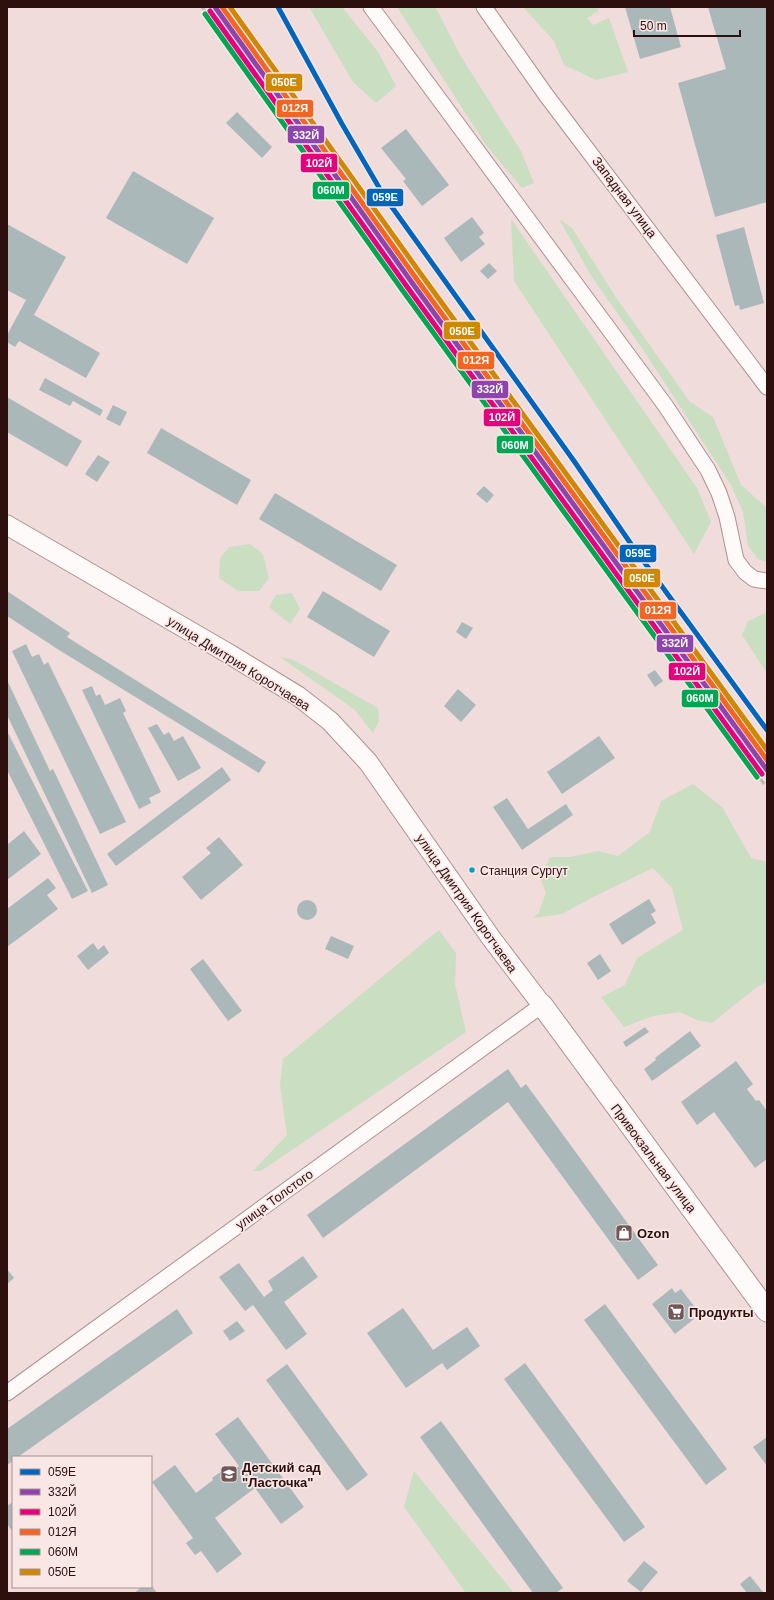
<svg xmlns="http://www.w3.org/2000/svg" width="774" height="1600" font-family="Helvetica,sans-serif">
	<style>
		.green { fill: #cadec1 }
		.building { fill: #abb8ba }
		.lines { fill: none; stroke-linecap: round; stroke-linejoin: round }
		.minor-casing { stroke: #aa9391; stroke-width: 17 }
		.tertiary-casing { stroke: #aa9391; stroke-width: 21 }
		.secondary-casing { stroke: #aa9391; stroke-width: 23 }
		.minor { stroke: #fdfaf9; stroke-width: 15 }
		.tertiary { stroke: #fdfaf9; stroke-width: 19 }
		.secondary { stroke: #fdfaf9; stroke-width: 21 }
		.rail { stroke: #c0baba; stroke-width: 3; stroke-dasharray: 7 7; stroke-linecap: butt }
		.rail-1-casing { stroke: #f9e7e5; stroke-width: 8 }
		.rail-2-casing { stroke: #f9e7e5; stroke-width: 8 }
		.rail-3-casing { stroke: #f9e7e5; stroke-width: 8 }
		.rail-4-casing { stroke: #f9e7e5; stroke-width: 8 }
		.rail-5-casing { stroke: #f9e7e5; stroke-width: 8 }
		.rail-6-casing { stroke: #f9e7e5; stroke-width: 8 }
		.rail-1 { stroke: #0065bd; stroke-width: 5 }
		.rail-2 { stroke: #8e44ad; stroke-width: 5 }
		.rail-3 { stroke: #e5007d; stroke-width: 5 }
		.rail-4 { stroke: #f26522; stroke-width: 5 }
		.rail-5 { stroke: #00a651; stroke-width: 5 }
		.rail-6 { stroke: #cf8803; stroke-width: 5 }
		.bus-dot { fill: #02a1c4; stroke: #f9e7e5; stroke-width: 1.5 }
		.labels { text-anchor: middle; stroke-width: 3.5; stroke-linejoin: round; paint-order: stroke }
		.bus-label { font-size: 12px; fill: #2d0f0d; stroke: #f9e7e5; text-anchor: start }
		.street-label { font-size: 13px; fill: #2d0f0d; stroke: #f9e7e5 }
		.poi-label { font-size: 13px; font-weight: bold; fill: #2d0f0d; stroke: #f9e7e5; text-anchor: start }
		.line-badge { stroke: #f9e7e5; stroke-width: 1.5 }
		.badge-label { font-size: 11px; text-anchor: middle; font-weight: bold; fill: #fff }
	</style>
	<rect width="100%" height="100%" fill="#f0dcda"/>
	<path class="green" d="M309,7H342L378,52L396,86L376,103L353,82Z
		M397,7H434L437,10L460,55L521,151L534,183L522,188L486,145Z
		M523,7H600L597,12L587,18L593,25L609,18L628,72L596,80L564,65L554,41Z
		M511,219L697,488L711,522L694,554L514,281Z
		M559,219L572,228L617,299L690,402L713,417L741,485L767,508V562L758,559L748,546L743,512L731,485L644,351L592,277Z
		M250,544L263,554L269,578L259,591H238L219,578L220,558L229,547Z
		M292,593L300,609L290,624L269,607L276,595Z
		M767,612V673L742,635L748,621Z
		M280,657L292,659L378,708L379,721L373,733L355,710Z
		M693,784L722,807L751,858L767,862V982L757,987L712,1023L697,1020L680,1012L653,1016L624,1027L601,997L625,985L637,958L683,930L672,888L653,868L593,897L562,914L534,918L539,912L546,893L540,877L550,857H571L598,851L618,856L650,832L661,801Z
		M439,930L456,953L455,984L466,1032L261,1171H253L287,1135L280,1086L283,1059Z
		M414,1471L514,1593H466L404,1507Z"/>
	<path class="building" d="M625,7H670L681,47L640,59Z
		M708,7H767V202L715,217L678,83L726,69Z
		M237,112L272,147L262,158L226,123Z
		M406,129L449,185L422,206L403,181L406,179L381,148Z
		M133,171L214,218L187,264L106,218Z
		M472,217L484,233L479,237L485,244L461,262L444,238Z
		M7,224L66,257L34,315L100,353L86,378L19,341L15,347L7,342V335L26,300L7,290Z
		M744,227L764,303L740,310L739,305L735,306L716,235Z
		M489,263L497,271L488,279L480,271Z
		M45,378L103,410L100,416L73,401L70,406L39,390Z
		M7,397L82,441L67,467L7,432Z
		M113,405L127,412L120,426L106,419Z
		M161,428L251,480L237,505L147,453Z
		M98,455L110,462L97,482L85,474Z
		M484,486L494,495L487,503L476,494Z
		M275,493L397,565L381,591L259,519Z
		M7,591L70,633L67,637L266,762L259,773L59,650L7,616Z
		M323,591L390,631L374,657L307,617Z
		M462,622L473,628L466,639L456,632Z
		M26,644L32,657L39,654L44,665L48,662L126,822L100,834L12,651Z
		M655,670L663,681L655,687L647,675Z
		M7,680L50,771L53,769L108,885L92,893L7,715Z
		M92,686L96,696L100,694L105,705L120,698L126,711L123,713L161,792L149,798L151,803L139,809L82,690Z
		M458,689L476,705L461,722L444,706Z
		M157,724L164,735L169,732L174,741L183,736L201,768L178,781L148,728Z
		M7,731L88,891L72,899L7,770Z
		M599,736L615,758L562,794L547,772Z
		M222,767L231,780L116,866L107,854Z
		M507,798L528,829L566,804L573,815L522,850L493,807Z
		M24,831L41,854L7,880V845Z
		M219,837L243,865L201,900L182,877L211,853L206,848Z
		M48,878L56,888L47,895L58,909L7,947V909Z
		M649,899L656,911L651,914L656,923L622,945L609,924Z
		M297 910a10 10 0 1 1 20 0a10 10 0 1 1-20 0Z
		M331,936L354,946L348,959L325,949Z
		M93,943L98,950L104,945L109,953L88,970L77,956Z
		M600,954L611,971L598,980L587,963Z
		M203,959L242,1011L228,1021L190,969Z
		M645,1027L649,1032L626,1047L623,1042Z
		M690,1031L701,1046L652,1081L644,1069L656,1060L655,1058Z
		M736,1061L753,1084L747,1089L756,1101L759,1100L767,1111V1159L755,1168L714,1112L697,1125L681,1102Z
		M508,1069L521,1088L526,1084L658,1265L638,1280L508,1102L323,1238L307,1215Z
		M303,1256L318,1277L284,1302L307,1334L286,1350L253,1305L245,1311L219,1277L239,1263L264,1297L273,1290L268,1281Z
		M7,1269L14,1278L7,1284Z
		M672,1288L675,1293L681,1289L697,1310L691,1315L694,1319L675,1334L652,1304Z
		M605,1304L727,1469L706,1485L584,1320Z
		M403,1308L433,1350L467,1327L480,1346L447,1370L442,1363L406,1388L367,1333Z
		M177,1309L193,1333L18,1457H13V1461L7,1465V1429Z
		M237,1321L245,1331L230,1341L223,1331Z
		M525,1363L645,1527L624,1542L504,1379Z
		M287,1364L368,1475L347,1491L266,1380Z
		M238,1417L304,1507L281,1524L255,1488L215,1518L242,1554L217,1573L201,1551L195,1555L186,1543L193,1538L152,1482L175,1465L196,1493L213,1480L212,1478L226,1468L230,1473L239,1466L215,1434Z
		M441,1421L563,1588L556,1593H533L420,1437Z
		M767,1437V1466L753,1447Z
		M13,1502V1532L7,1524V1506Z
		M644,1561L658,1572L641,1592L627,1581Z
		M750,1576L763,1592L761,1593H747L740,1584Z
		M151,1585L157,1593H134L142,1587H151Z"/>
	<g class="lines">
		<g class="minor-casing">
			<path id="minor" d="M371,7L665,405L708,470L719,493L727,517L736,560L745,572L754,579L767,581
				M484,7L546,95L767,387
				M7,1393L542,1005"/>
		</g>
		<g class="tertiary-casing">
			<path id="tertiary" d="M7,525L231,655L298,696L330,721L368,762L491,938L542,1005"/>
		</g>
		<g class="secondary-casing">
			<path id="secondary" d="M542,1005L767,1311"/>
		</g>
		<use href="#minor" class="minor"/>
		<use href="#tertiary" class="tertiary"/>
		<use href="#secondary" class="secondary"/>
		<path class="rail" d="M202,7L444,345L767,788"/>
		<g class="rail-1-casing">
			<path id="rail-1" d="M278,7L342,124L384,196L574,461L631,544L767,730"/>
		</g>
		<g class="rail-2-casing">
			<path id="rail-2" d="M215,7L413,284L767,770"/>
		</g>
		<g class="rail-3-casing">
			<path id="rail-3" d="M210,11L408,288L762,774"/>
		</g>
		<g class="rail-4-casing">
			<path id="rail-4" d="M222,7L418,281L767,760"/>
		</g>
		<g class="rail-5-casing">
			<path id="rail-5" d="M205,14L403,291L757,777"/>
		</g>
		<g class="rail-6-casing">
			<path id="rail-6" d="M230,7L423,277L767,750"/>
		</g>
		<use href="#rail-1" class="rail-1"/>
		<use href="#rail-2" class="rail-2"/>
		<use href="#rail-3" class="rail-3"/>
		<use href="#rail-4" class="rail-4"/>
		<use href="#rail-5" class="rail-5"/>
		<use href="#rail-6" class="rail-6"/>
	</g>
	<defs>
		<g id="shop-square" transform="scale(0.9)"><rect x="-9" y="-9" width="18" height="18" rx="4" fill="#715755" stroke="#f9e7e5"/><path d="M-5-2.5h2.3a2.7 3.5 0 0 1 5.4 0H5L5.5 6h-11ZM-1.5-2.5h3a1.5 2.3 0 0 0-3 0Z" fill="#fff"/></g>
		<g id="supermarket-square" transform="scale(0.9)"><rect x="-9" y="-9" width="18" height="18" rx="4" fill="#715755" stroke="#f9e7e5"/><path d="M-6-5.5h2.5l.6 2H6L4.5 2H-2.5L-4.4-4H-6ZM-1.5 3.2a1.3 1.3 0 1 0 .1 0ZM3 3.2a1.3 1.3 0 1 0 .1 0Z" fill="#fff"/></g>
		<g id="school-square" transform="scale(0.9)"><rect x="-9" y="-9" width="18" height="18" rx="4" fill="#715755" stroke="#f9e7e5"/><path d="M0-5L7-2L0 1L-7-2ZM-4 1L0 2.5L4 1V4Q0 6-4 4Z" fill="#fff"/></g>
	</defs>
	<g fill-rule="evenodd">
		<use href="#shop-square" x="624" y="1233"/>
		<use href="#supermarket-square" x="676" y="1312"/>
		<use href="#school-square" x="229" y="1474"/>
	</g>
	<circle class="bus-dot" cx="472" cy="870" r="3.5"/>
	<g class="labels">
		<g class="bus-label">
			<text x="480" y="875">Станция Сургут</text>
		</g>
		<g class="street-label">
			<text transform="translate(625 197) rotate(53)" y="5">Западная улица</text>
			<text transform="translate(239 663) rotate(32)" y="5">улица Дмитрия Коротчаева</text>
			<text transform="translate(467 903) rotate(55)" y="5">улица Дмитрия Коротчаева</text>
			<text transform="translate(654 1158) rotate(53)" y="5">Привокзальная улица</text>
			<text transform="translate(274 1199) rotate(-36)" y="5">улица Толстого</text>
		</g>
		<g class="poi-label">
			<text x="637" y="1238">Ozon</text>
			<text x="689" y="1317">Продукты</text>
			<text x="242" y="1472">Детский сад<tspan x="242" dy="15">"Ласточка"</tspan></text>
		</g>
	</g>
	<g class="line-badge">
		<rect x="265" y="73" width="38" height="19" rx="4" fill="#cf8803"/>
		<rect x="276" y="99" width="38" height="19" rx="4" fill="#f26522"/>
		<rect x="287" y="125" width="38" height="19" rx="4" fill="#8e44ad"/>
		<rect x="300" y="153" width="38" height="20" rx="4" fill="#e5007d"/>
		<rect x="312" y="181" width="38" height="19" rx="4" fill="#00a651"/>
		<rect x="366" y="188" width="38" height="19" rx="4" fill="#0065bd"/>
		<rect x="443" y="321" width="38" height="19" rx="4" fill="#cf8803"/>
		<rect x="457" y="351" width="38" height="19" rx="4" fill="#f26522"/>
		<rect x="471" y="380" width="38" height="19" rx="4" fill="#8e44ad"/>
		<rect x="483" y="408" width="38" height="19" rx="4" fill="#e5007d"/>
		<rect x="496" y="435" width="38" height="19" rx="4" fill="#00a651"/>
		<rect x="619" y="544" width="38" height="19" rx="4" fill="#0065bd"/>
		<rect x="623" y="568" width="38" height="20" rx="4" fill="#cf8803"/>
		<rect x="639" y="601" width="38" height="19" rx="4" fill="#f26522"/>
		<rect x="656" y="634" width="38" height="19" rx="4" fill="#8e44ad"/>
		<rect x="668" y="662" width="38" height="19" rx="4" fill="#e5007d"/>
		<rect x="681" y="689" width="38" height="19" rx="4" fill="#00a651"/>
	</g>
	<g class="badge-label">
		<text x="284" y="86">050Е</text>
		<text x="295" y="112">012Я</text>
		<text x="306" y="139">332Й</text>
		<text x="319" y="167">102Й</text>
		<text x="331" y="194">060М</text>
		<text x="385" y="201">059Е</text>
		<text x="462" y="335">050Е</text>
		<text x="476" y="364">012Я</text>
		<text x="490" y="393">332Й</text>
		<text x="502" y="421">102Й</text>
		<text x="515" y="449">060М</text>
		<text x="638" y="557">059Е</text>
		<text x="642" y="582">050Е</text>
		<text x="658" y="614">012Я</text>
		<text x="675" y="647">332Й</text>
		<text x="687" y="675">102Й</text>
		<text x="700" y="702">060М</text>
	</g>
	<rect width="774" height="1600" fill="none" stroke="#2d0f0d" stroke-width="16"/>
	<rect x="12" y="1456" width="140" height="132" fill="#f9e7e5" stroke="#a7918f"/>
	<rect x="20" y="1469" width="20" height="6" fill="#0065bd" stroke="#a7918f"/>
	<text x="48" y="1476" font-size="12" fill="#2d0f0d">059Е</text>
	<rect x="20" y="1489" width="20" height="6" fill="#8e44ad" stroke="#a7918f"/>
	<text x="48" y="1496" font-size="12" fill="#2d0f0d">332Й</text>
	<rect x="20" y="1509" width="20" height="6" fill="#e5007d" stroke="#a7918f"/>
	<text x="48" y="1516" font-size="12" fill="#2d0f0d">102Й</text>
	<rect x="20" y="1529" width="20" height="6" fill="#f26522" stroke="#a7918f"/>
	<text x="48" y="1536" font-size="12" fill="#2d0f0d">012Я</text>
	<rect x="20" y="1549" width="20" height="6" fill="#00a651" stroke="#a7918f"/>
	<text x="48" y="1556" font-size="12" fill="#2d0f0d">060М</text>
	<rect x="20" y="1569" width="20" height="6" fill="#cf8803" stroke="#a7918f"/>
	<text x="48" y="1576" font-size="12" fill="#2d0f0d">050Е</text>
	<path d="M634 30v6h106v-6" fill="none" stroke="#2d0f0d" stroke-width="2"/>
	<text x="640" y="30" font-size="12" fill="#2d0f0d" stroke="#f9e7e5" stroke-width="3" paint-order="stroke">50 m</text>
</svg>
